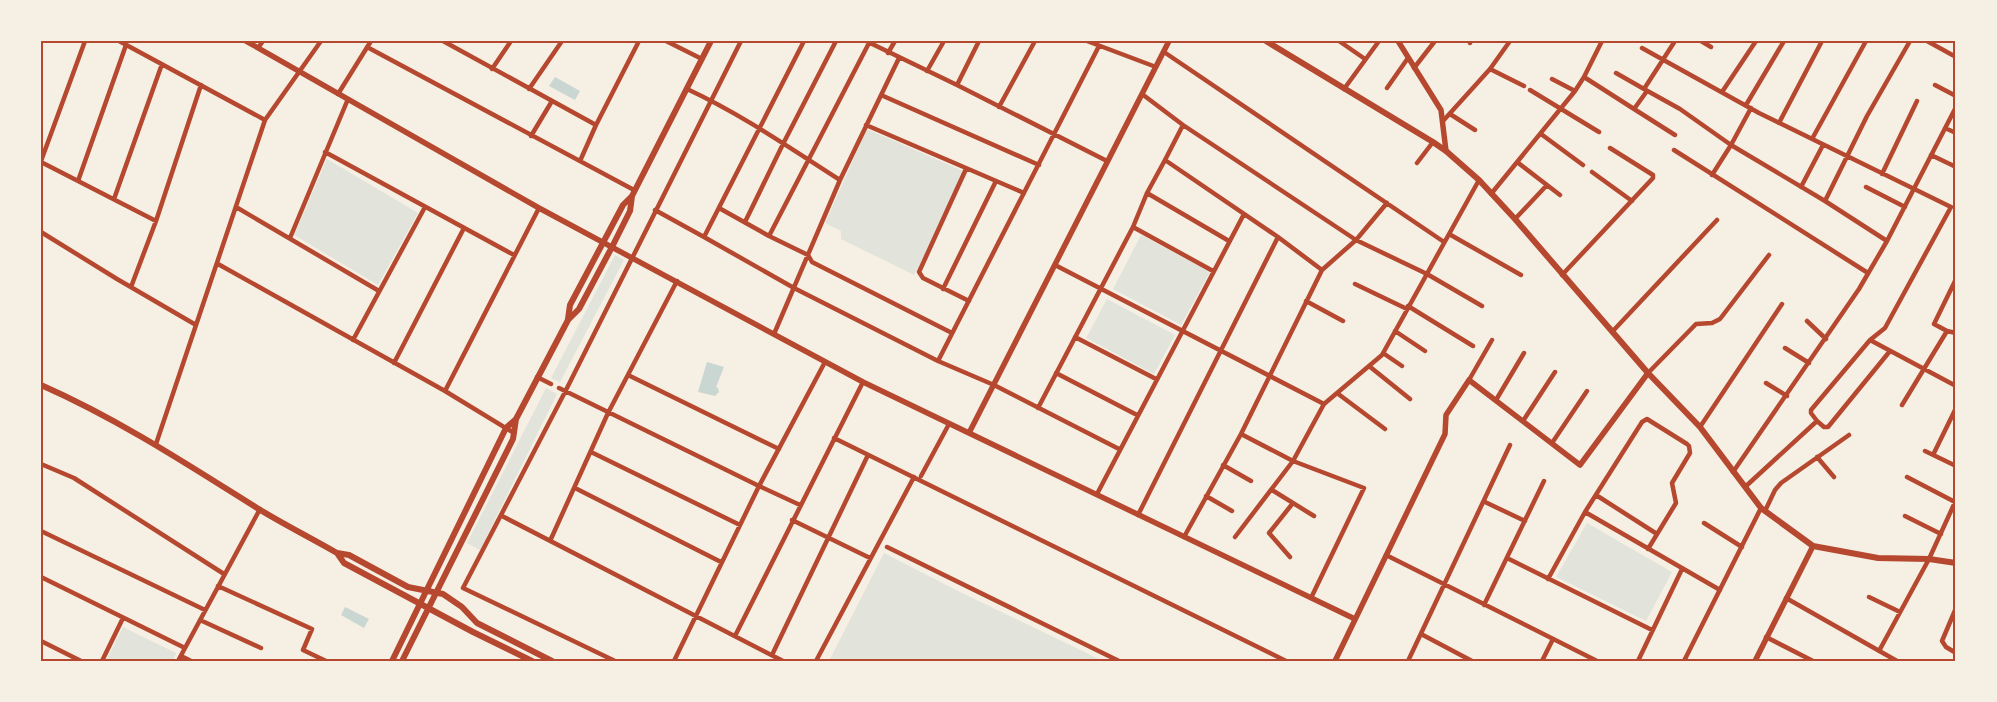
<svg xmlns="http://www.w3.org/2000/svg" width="1997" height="702" font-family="Ubuntu,sans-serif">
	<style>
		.green { fill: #e2e4dc }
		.water { fill: #c9d6d2 }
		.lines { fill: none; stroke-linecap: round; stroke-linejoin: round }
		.minor { stroke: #b5482f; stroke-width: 4.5 }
		.tertiary { stroke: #b5482f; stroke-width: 5.5 }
		.secondary { stroke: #b5482f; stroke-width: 6 }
		.neatline { fill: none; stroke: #b5482f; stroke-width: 2 }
	</style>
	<rect width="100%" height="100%" fill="#f6efe4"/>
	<path class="green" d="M867,129L968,173L914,275L841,239V231L825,223Z
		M327,159L418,213L378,285L294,235Z
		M1141,235L1210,272L1181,325L1113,289Z
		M615,255L624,260L560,382L551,378Z
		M1107,299L1175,335L1154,374L1086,338Z
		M546,388L557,394L480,550L467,543Z
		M1587,523L1672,572L1646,621L1556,577Z
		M884,553L960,592L1103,661H829Z
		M123,627L176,653L173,661H106Z"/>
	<path class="water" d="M555,77L580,91L575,100L549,86Z
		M707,362L724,367L716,387L718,388L719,392L715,396L698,392Z
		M345,607L369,619L364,628L341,615Z"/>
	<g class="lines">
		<path class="minor" d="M119,41L265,120
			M443,41L596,125
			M666,41L702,59
			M866,41L957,85L1107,161
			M1087,41L1156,67
			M1339,41L1365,59
			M1675,41L1644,89L1680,109L1731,145L1825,201L1887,241
			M1701,41L1711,47
			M1927,41L1956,57
			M1470,43L1471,41
			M367,47L634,190
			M258,48L263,41
			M1642,48L1759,113L1951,207L1885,328L1870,340L1811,410V413L1817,421L1745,487
			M1164,52L1444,242
			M888,53L895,41
			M1414,68L1435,41
			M492,69L511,41
			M1490,69L1524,86
			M927,71L944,41
			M1616,73L1644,89
			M1584,77L1634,109L1647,91
			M1552,79L1575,91
			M957,85L979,41
			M1935,85L1956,96
			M1387,88L1408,58
			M529,89L562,41
			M687,89C741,114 790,148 840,180
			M1344,89L1379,41
			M1530,90L1599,132
			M1722,92L1756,41
			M338,94L371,41
			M1142,94L1183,125L1356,240L1427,274L1482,306
			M881,95L1039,165
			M1746,105L1784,41
			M999,107L1035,41
			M1634,109L1675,135
			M1450,114L1475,130
			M1443,121L1490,69L1510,41
			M1779,123L1822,41
			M866,125L1024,193
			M1945,128L1956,133
			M1541,134L1583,165
			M531,136L552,101
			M1812,139L1866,41
			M1674,150L1868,273
			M325,152L514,255
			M1931,155L1956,167
			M1165,160L1183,125
			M41,161L85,41
			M580,161L596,125L639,41
			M41,162L156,221
			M1517,162L1560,195
			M1417,163L1433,142
			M966,169L919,272L923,278L969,301
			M1592,172L1632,201
			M1882,174L1917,101
			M1712,175L1731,145L1751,108
			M78,181L126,45
			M1801,187L1823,145
			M1866,187L1905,207
			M1147,193L1229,241
			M1491,194L1575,91L1584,77L1602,41
			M114,199L162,64
			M1825,201L1867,116L1910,41
			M236,207L379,291
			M719,208L769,236L808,255L812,262L952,333
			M655,210L704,237L804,41
			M1515,219L1547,185
			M745,222L783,144L836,41
			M1133,227L1213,271
			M41,232L117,279L196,325
			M1449,234L1521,275
			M769,236L869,43
			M704,237L794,288L938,361L994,385L1119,449
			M290,238L348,99
			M218,264L445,391L514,433
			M1055,265L1324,404
			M1562,275L1653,178V175L1610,148
			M1355,284L1407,309
			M131,287L156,221L201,85
			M943,289L996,181
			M1306,301L1343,321
			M1408,306L1473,346
			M1807,321L1826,339
			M1395,331L1425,351
			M1947,331L1956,333
			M1612,332L1717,220
			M774,334L840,180L899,58
			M1075,337L1156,379
			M353,340L425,207
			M1870,340L1956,386
			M1785,348L1809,363
			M1383,353L1402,366
			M938,361L1099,46
			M394,363L464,228
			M1369,366L1410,399
			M1056,373L1137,415
			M1648,373L1696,324L1712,323L1720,319L1769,255
			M628,375L779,449
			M537,377L551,384
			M1469,380L1492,340
			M1766,383L1787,396
			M559,388L759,486L800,505
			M445,391L539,208
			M1337,393L1385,429
			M1496,400L1524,353
			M1902,405L1947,331L1934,324L1956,279
			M1038,408L1133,227L1147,193L1165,160L1278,237L1322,270
			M1523,421L1555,372
			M1817,421L1824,427H1828L1890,351
			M1700,427L1782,304
			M1241,434L1293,461L1364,488L1311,598
			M834,438L1286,661
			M1552,443L1587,391
			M156,444L265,120L321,41
			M1925,451L1956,466
			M591,452L740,525
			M1933,455L1956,408
			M1817,457L1834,477
			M41,464L74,478L224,574
			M1223,465L1251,481
			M1733,472L1859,289L1887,241L1956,107
			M921,476L949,424
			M1907,477L1955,502
			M575,488L721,562
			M1272,490L1314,516
			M1097,494L1244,214
			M1596,495L1657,534
			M1206,496L1232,511
			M1485,502L1525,521
			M1765,511L1775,490L1781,483L1849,435
			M1585,512L1720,590
			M1138,515L1278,237
			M502,516L783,661
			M1905,516L1941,534
			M792,520L870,558
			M1704,523L1742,547
			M41,531L205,610
			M1184,537L1241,434L1322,270L1356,240L1387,203
			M1235,537L1293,461L1324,404L1382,355L1479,180
			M550,541L608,413L677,281
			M887,547L1119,661
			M1386,555L1597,661
			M1290,557L1269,533L1293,503
			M1507,558L1652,630
			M41,577L185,648
			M1548,579L1585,512L1642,422L1647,419L1687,444L1689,446L1690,453L1672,483L1676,503L1648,549
			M218,586L312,629L303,650L326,661
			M1869,597L1900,612
			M1786,598L1897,661
			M1484,605L1544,481
			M1956,608L1942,641L1946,647L1956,653
			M200,620L261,648
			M1421,634L1472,661
			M735,636L863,382
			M1766,637L1813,661
			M41,641L81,661
			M1879,651L1929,559L1956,500
			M772,655L868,455
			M181,656L191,661
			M102,661L123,618
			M178,661L260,509
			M615,661L463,588L565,392L741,41
			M674,661L759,486L825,362
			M816,661L914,477
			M1408,661L1510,445
			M1542,661L1553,639
			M1638,661L1682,569
			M1684,661L1761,508"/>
		<path class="tertiary" d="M246,41L539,208L863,382L1355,619
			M1398,41L1441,110L1446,151
			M969,433L1169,41
			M1335,661L1445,434L1446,415L1469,380L1580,465L1648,373
			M1755,661L1813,546"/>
		<path class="secondary" d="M1266,41L1433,142L1446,151L1479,180L1515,219L1648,373L1700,427L1761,508L1813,546L1878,558L1929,559L1956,563
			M568,319L570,305L623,205L632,196L711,41
			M41,385C118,419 187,464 257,508C283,524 311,538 337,553L349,555L408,587L443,594L462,607L477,623L552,661
			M337,553L344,563L473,632L532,661
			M392,661L506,428L516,419
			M402,661L513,439L516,419L568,320L579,309L612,247L630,211L632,196"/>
	</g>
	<rect width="1997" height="702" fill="none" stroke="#f6efe4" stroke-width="85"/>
	<rect x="42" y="42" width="1912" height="618" class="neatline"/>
</svg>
